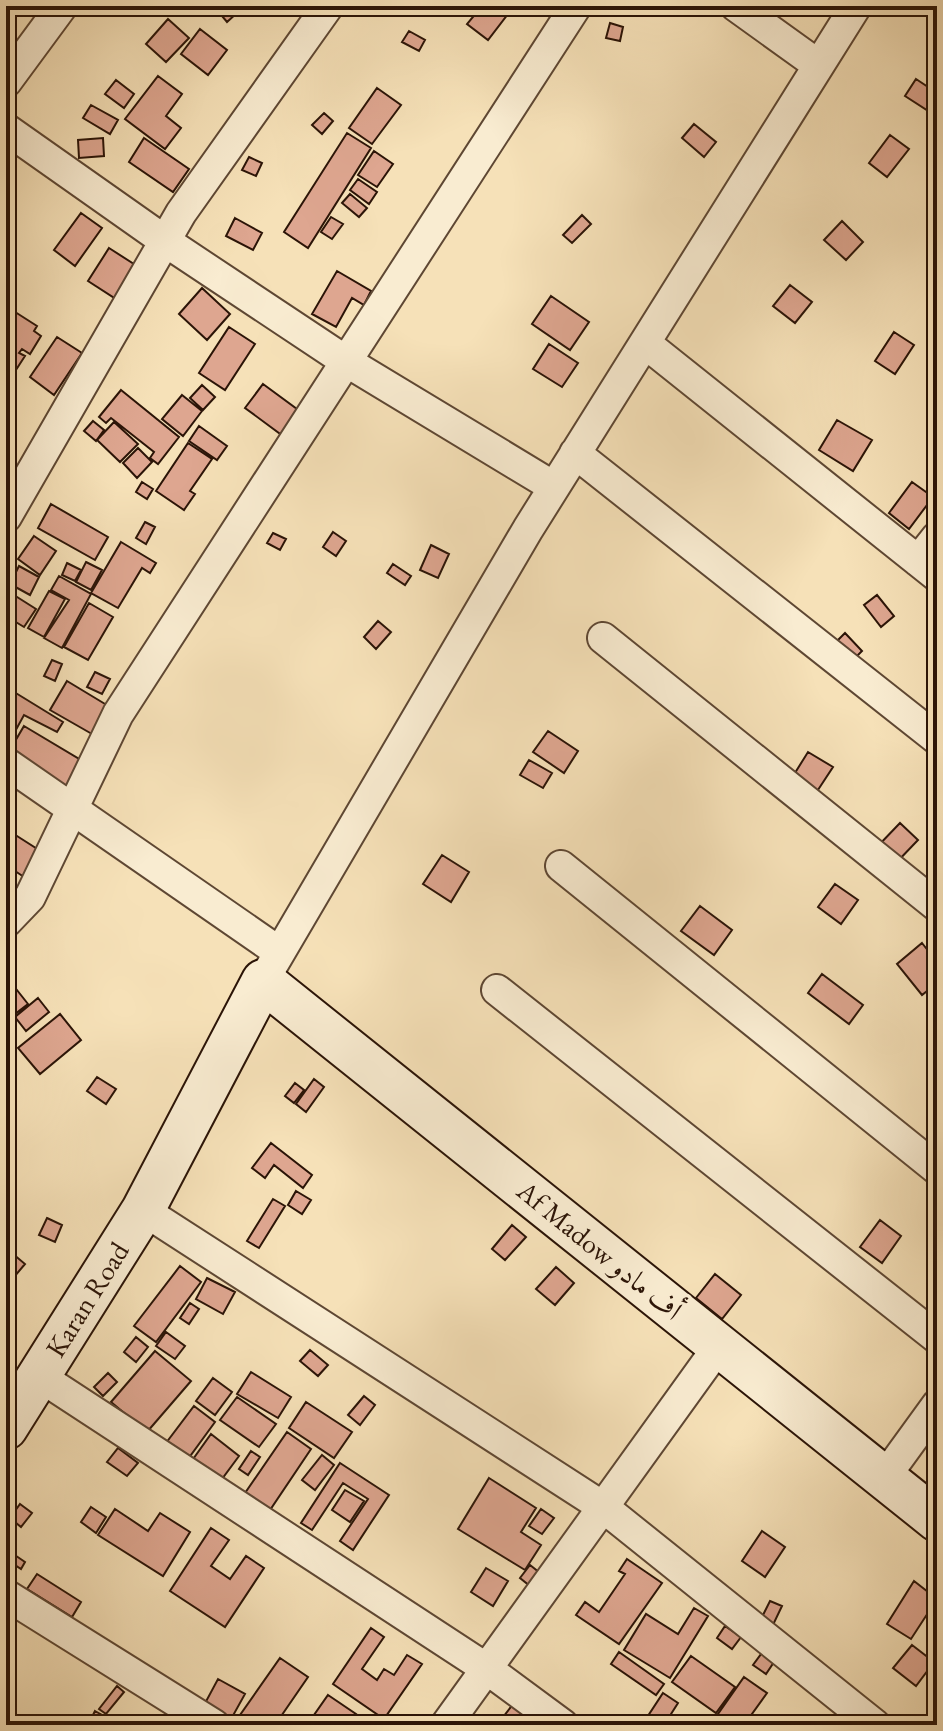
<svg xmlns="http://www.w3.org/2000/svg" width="943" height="1731" font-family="'EB Garamond',Amiri,serif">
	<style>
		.building { fill: #dea690; stroke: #2b1407; stroke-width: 2 }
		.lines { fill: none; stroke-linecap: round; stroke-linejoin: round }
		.street-casing { stroke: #5e4733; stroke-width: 34 }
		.secondary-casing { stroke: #2b1407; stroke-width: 46 }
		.street { stroke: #f9ecd1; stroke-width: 30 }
		.secondary { stroke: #f9ecd1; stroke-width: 42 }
		.labels { text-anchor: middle; stroke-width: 7; stroke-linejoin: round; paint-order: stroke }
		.street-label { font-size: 28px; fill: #2b1407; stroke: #f9ecd1 }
	</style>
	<rect width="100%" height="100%" fill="#f6e1b8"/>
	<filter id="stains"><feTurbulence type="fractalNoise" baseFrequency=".0025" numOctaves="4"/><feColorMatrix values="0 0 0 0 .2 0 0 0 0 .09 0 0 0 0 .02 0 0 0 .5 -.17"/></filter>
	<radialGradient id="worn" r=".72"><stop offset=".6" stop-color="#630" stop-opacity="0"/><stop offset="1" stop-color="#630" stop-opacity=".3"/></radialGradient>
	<path class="building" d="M222,6H231L237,13L227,22L217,10Z
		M482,6H505L511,10L488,40L467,24Z
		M168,19L189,38L166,62L146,44Z
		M610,23L623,27L620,41L606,38Z
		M200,29L227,50L208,75L181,54Z
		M409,31L425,40L419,51L402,42Z
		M158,76L182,94L166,116L181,128L165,149L125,119Z
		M916,79L937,93L933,114L905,96Z
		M116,80L134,94L124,108L105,94Z
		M377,88L401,105L372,144L349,128Z
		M91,105L118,120L110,134L83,118Z
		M324,113L333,121L322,134L312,125Z
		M694,124L716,142L704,157L682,138Z
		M347,133L371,148L308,248L284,232Z
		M890,135L909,149L887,177L869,163Z
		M103,138L104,156L79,158L78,140Z
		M144,138L189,169L173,192L129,162Z
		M374,151L393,164L377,187L358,175Z
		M249,157L262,163L256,176L242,170Z
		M358,179L377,192L369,204L350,190Z
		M350,194L367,208L359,217L342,203Z
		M81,213L102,228L75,266L54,250Z
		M582,215L591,224L572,243L563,235Z
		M331,217L343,224L332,239L321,232Z
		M235,218L262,233L253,250L226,236Z
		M842,221L863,242L846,260L824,240Z
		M109,248L137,266L116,299L88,281Z
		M337,271L371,291L364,305L352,298L336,327L312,314Z
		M790,285L812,302L795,323L773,306Z
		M202,288L230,314L207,340L179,314Z
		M551,296L589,322L570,350L532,324Z
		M12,310L37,326L34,331L41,336L30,354L22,349L19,353L25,356L12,376L6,374V319Z
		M229,327L255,344L225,390L199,373Z
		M894,332L914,345L895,374L875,361Z
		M57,337L82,353L54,395L30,377Z
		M549,344L578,363L562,387L533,369Z
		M263,384L301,412L283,436L245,408Z
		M202,385L215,397L203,410L190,398Z
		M121,390L179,437L158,464L150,458L154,452L111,418L106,423L99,417Z
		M182,395L202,411L183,436L162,419Z
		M837,420L872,440L853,471L819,450Z
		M93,421L104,430L96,441L84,431Z
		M114,422L138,444L120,462L97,440Z
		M199,426L227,446L217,460L189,441Z
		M188,443L212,459L190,491L195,494L184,510L156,491Z
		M138,448L152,462L137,478L123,463Z
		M142,482L153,489L147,499L136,492Z
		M912,482L933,497L909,529L889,513Z
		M51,504L108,537L95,560L38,528Z
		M145,522L155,527L146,544L136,538Z
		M333,532L346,541L336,556L323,547Z
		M273,533L286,539L280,550L267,543Z
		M34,536L56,551L40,575L18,559Z
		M121,542L156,563L150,573L142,568L118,608L91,593Z
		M431,545L449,554L438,578L420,570Z
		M86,562L102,570L91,590L76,582Z
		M67,563L81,570L75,581L62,575Z
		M393,564L411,576L405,585L387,573Z
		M19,566L39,577L30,595L10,584Z
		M59,576L91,594L62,648L44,638L69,600L51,590Z
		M6,590L36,609L24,627L6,616Z
		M49,591L65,599L44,637L28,628Z
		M877,595L894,616L881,627L864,605Z
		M89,603L113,617L88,660L64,647Z
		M378,621L391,632L376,649L364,637Z
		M845,633L862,651L846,667L829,649Z
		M52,660L62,664L55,681L44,676Z
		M95,672L110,679L102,694L87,687Z
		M67,681L115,710L99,738L50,710Z
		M6,687L63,722L57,732L24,715L6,748Z
		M24,726L91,766L74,795L7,755Z
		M548,731L578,751L564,773L533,752Z
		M808,752L833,767L814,796L790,781Z
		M529,760L552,773L543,788L520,775Z
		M900,823L918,840L894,865L876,848Z
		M6,829L42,852L24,877L6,865Z
		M442,855L469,872L451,902L423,884Z
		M835,884L858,900L841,924L818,907Z
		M700,906L732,930L714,955L681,931Z
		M922,943L937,962V983L922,995L897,964Z
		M822,974L863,1005L849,1024L808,993Z
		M9,980L28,1004L6,1021V983Z
		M38,998L49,1012L26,1031L15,1017Z
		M60,1014L81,1040L40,1074L18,1048Z
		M97,1077L116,1089L106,1104L87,1091Z
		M314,1079L324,1087L306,1112L296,1104Z
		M295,1083L304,1090L294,1103L285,1096Z
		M271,1143L312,1175L303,1188L274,1165L265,1178L252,1168Z
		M296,1191L311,1200L302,1214L288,1205Z
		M273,1199L285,1206L259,1248L247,1241Z
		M47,1218L62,1225L55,1242L39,1235Z
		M880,1220L901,1236L882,1263L860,1247Z
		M512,1225L526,1237L505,1260L492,1249Z
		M6,1248L25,1264L9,1283L6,1280Z
		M180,1266L201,1282L156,1342L134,1326Z
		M556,1267L574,1283L555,1305L536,1289Z
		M715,1274L741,1295L722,1319L696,1298Z
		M207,1278L235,1292L223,1314L196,1299Z
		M190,1303L199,1309L189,1324L180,1318Z
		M166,1332L185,1346L175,1359L156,1346Z
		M136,1337L148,1347L136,1362L124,1352Z
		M310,1350L328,1365L318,1376L300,1361Z
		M155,1351L191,1381L147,1432L111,1402Z
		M251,1372L291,1397L278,1418L237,1394Z
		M108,1373L117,1382L103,1396L94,1387Z
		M213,1378L232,1392L215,1415L196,1401Z
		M364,1396L375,1405L360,1425L348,1415Z
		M237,1397L276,1424L259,1447L220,1420Z
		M306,1402L352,1432L334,1458L289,1428Z
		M194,1406L215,1422L188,1459L166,1443Z
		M287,1432L311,1449L268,1513L243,1496Z
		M211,1434L239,1456L219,1483L191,1462Z
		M118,1448L138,1463L127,1476L107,1462Z
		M251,1451L260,1457L248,1475L239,1469Z
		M322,1455L334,1465L315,1490L302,1480Z
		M340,1463L389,1495L353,1550L340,1541L368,1499L343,1483L312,1530L301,1523Z
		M489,1478L536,1508L521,1532L541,1545L525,1570L458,1529Z
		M345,1490L364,1501L350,1522L332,1510Z
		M20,1504L32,1513L21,1527L10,1518Z
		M91,1507L106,1517L96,1533L81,1522Z
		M115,1509L148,1531L160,1513L190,1532L163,1576L98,1535Z
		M541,1509L554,1518L542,1534L529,1526Z
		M211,1528L229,1540L211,1566L230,1579L246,1556L264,1568L225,1627L170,1591Z
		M762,1531L785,1547L765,1577L742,1561Z
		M6,1549L25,1562L21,1569L6,1559Z
		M627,1559L662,1583L619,1644L576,1615L585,1602L599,1612L625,1574L619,1571Z
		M530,1565L540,1573L530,1586L520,1578Z
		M486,1568L508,1581L493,1606L471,1592Z
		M37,1574L81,1602L72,1617L27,1589Z
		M914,1581L937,1599L911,1639L887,1624Z
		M770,1601L782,1606L772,1627L760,1621Z
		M694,1608L708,1616L670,1678L624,1650L646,1614L678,1634Z
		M725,1626L741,1637L732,1649L717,1638Z
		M371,1628L384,1637L362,1669L377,1680L384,1669L394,1675L407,1655L422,1664L384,1719L333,1684Z
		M912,1645L934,1662L916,1686L893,1668Z
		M764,1650L776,1659L766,1674L753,1665Z
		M619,1652L664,1684L656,1695L611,1664Z
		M691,1656L735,1687L716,1713L672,1682Z
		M280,1658L308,1677L275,1725H233Z
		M744,1677L767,1693L744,1725H734L718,1714Z
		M218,1679L245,1694L230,1721L203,1707Z
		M117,1686L124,1692L106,1714L99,1709Z
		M663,1693L678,1703L664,1725H642Z
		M328,1695L356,1714L348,1725H307Z
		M514,1703L531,1716L524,1725H505L500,1721Z
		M95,1711L120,1725H88Z"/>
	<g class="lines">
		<g class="street-casing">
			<path id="street" d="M736,6L818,65
				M6,82L62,6
				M6,129L165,241L344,360L554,487
				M645,343L937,576
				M575,453L937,739
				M6,517L181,213L328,6
				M918,561L937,537
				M603,638L937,906
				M6,763L279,952
				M561,866L937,1169
				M6,922L30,897L118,714L576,6
				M263,981L528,529L856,6
				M497,990L937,1338
				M143,1210L603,1507L875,1725
				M39,1376L487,1669L563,1725
				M884,1478L937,1405
				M6,1595L214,1725
				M446,1725L719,1346"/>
		</g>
		<g class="secondary-casing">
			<g id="secondary">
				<path id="s1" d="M6,1428L143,1210L263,981L937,1520"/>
			</g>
		</g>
		<use href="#street" class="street"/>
		<use href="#secondary" class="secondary"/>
	</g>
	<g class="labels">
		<g class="street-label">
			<text transform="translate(600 1250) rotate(39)" y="10">Af Madow أف مادو</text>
			<text dy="10" stroke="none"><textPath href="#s1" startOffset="152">Karan Road</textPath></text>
		</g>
	</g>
	<rect width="943" height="1731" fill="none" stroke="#f6e1b8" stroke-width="32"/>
	<rect x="8" y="8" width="927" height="1715" fill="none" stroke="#2b1407" stroke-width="4"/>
	<rect x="16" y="16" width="911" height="1699" fill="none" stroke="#2b1407" stroke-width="2"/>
	<rect width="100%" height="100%" filter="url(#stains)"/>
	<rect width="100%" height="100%" fill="url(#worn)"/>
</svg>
